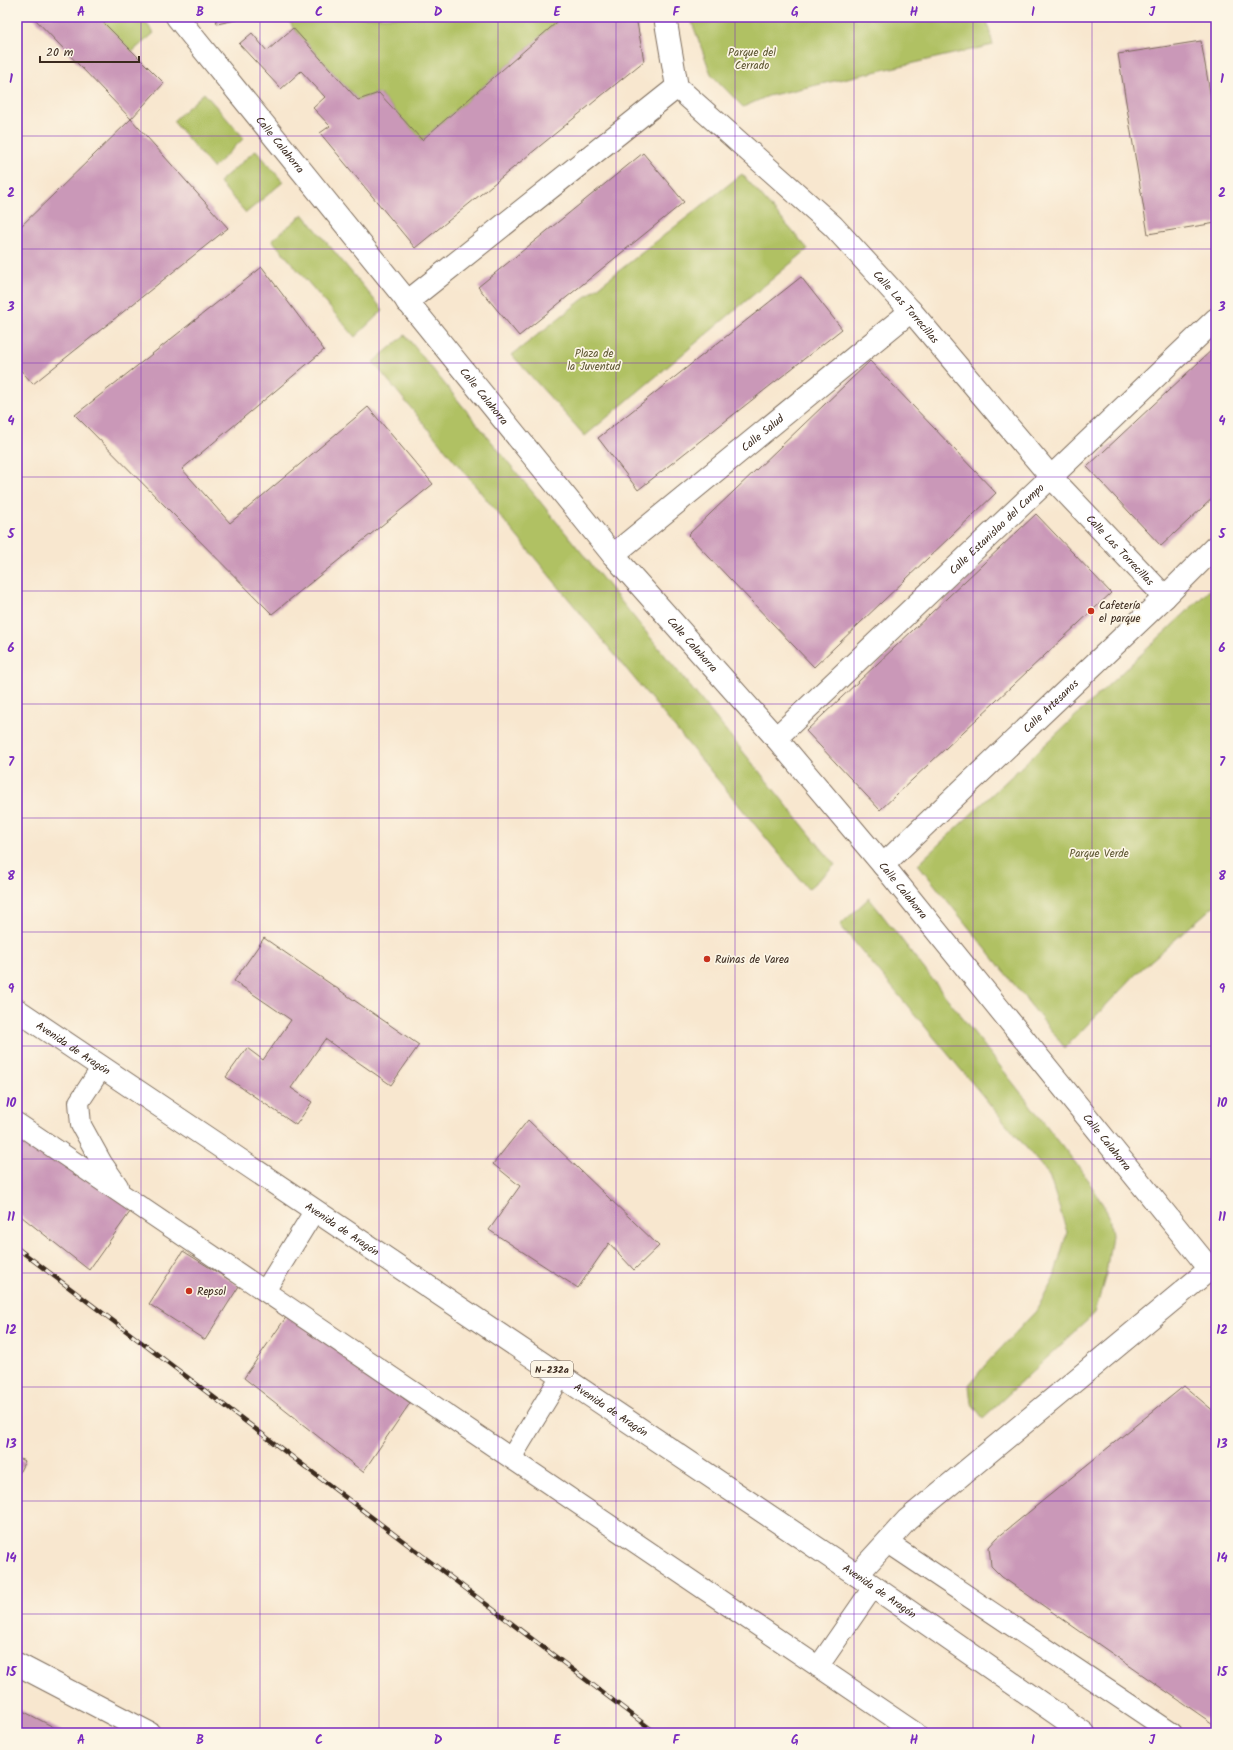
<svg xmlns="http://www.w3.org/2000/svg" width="1233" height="1750" font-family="Kalam,sans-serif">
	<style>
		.green { fill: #b0c164; stroke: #767641 }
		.building { fill: #ca98b8 }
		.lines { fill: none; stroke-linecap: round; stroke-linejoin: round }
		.service-casing { stroke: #7d6c5c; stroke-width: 22 }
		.pedestrian-casing { stroke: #7d6c5c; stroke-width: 24 }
		.minor-casing { stroke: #7d6c5c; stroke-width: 24 }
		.primary-casing { stroke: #7d6c5c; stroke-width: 24 }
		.service { stroke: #fff; stroke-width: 20 }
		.pedestrian { stroke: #fff; stroke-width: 22 }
		.minor { stroke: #fff; stroke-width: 22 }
		.primary { stroke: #fff; stroke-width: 22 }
		.rail-casing { stroke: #3b2a1e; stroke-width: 4.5 }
		.rail { stroke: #fcf5e5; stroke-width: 3; stroke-dasharray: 9; stroke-linecap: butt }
		.grid { fill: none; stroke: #7b2cbf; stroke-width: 1; stroke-opacity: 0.55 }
		.poi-dot { fill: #c8321e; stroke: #fcf5e5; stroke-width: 1.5 }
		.labels { text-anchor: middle; stroke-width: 3.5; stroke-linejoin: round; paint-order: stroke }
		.shield { fill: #fcf5e5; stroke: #75675a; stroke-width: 1 }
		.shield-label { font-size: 10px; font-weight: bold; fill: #3b2a1e }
		.park-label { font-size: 11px; fill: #5e5733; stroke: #fcf5e5 }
		.street-label { font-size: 11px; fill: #3b2a1e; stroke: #fcf5e5 }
		.poi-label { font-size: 11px; fill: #3b2a1e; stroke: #fcf5e5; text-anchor: start }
		.neatline { fill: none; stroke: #7b2cbf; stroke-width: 1.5 }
		.grid-label { font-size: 13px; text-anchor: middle; font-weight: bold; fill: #7b2cbf }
	</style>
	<rect width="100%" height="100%" fill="#fcf5e5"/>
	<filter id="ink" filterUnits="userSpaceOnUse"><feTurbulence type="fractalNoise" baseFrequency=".025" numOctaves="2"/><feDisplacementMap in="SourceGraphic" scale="8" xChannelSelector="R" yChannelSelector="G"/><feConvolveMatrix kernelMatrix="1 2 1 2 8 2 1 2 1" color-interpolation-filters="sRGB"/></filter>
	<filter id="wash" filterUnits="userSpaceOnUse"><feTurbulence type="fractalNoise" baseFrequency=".012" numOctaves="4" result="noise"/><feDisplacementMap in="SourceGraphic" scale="16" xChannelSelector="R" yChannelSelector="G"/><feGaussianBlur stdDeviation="0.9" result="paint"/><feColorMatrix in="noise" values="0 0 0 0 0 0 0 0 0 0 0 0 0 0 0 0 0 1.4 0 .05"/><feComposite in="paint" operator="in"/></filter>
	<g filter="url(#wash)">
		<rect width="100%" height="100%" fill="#f8e7cf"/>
		<path class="green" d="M98,17H141L154,33L132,52Z
			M287,17H556L557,22L422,140L379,93L358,100L293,28Z
			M690,17H986L993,45L768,96L743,107L711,74Z
			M204,93L244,138L213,168L173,121Z
			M256,150L283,182L246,213L219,182Z
			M742,174L808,249L585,436L512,355Z
			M303,214L383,310L355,337L272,240Z
			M405,335L835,865L808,889L373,362Z
			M1216,584V904L1137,973L1065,1048L918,864Z
			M869,898L1081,1170L1100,1199L1109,1216L1112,1235L1106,1274L1095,1313L983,1418L971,1403L969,1385L986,1364L1036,1311L1053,1280L1067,1232L1049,1175L840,925Z"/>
		<g id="blocks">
			<path class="building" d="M33,17H98L164,83L131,119Z
				M216,17H245V18L217,24Z
				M556,17H636L644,61L415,248L320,133L330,126L313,108L325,97L301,71L281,89L239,44L252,33L267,51L293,28L358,100L379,93L422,140L557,22Z
				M1201,41L1216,127V223L1148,234L1118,54Z
				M131,119L228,228L33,384L17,366V230Z
				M643,153L684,202L519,336L478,287Z
				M262,267L324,350L182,469L230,523L368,407L433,484L272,614L75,415Z
				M801,277L842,329L638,490L598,438Z
				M1216,346V495L1161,546L1087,467Z
				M870,361L996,493L814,667L688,535Z
				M1036,514L1111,593L880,810L806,731Z
				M264,938L419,1045L391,1085L325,1039L291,1088L312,1102L296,1125L226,1077L247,1048L263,1060L291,1020L234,981Z
				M528,1120L659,1246L634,1270L609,1243L578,1288L489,1230L520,1186L493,1164Z
				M17,1129L135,1205L89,1270L17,1213Z
				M183,1251L239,1286L205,1340L149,1304Z
				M289,1313L410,1403L363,1472L244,1378Z
				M1184,1386L1216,1413V1726L1002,1577L991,1566L990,1556L989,1547L997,1538Z
				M17,1458L25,1461L17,1477Z
				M17,1708L65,1733H17Z"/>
		</g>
	</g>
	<g filter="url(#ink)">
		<use href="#blocks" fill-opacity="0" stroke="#7d6c5c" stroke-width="1"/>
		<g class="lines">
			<g class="service-casing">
				<path id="service" d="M102,1067L79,1102L81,1125L102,1163L118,1186
					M17,1123L916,1733
					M265,1291L315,1210
					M511,1458L561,1376
					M887,1542L1172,1733
					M818,1667L874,1586"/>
			</g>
			<g class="pedestrian-casing">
				<g id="pedestrian">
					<path id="s1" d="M776,738L1051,477"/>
				</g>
			</g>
			<g class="minor-casing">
				<g id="minor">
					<path id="s2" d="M177,17L613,555L776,738L883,865L1210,1269L907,1520L857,1575"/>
					<path id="s3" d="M665,17L677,87L833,226L911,311L1051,477L1165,597"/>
					<path d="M407,302L677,87"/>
					<path d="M1051,477L1216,319"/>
					<path id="s4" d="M613,555L911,311"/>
					<path id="s5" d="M883,865L1165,597L1216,546"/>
					<path d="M17,1664L149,1733"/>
				</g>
			</g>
			<g class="primary-casing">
				<g id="primary">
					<path id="s6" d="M17,1010L857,1575L1084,1733"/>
				</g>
			</g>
			<use href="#service" class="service"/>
			<use href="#pedestrian" class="pedestrian"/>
			<use href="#minor" class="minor"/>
			<use href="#primary" class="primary"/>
			<g class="rail-casing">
				<path id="rail" d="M17,1248L656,1733"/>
			</g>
			<use href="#rail" class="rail"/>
		</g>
	</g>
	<path class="grid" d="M141,17V1733M260,17V1733M379,17V1733M498,17V1733M616,17V1733M735,17V1733M854,17V1733M973,17V1733M1092,17V1733M17,136H1216M17,249H1216M17,363H1216M17,477H1216M17,591H1216M17,704H1216M17,818H1216M17,932H1216M17,1046H1216M17,1159H1216M17,1273H1216M17,1387H1216M17,1501H1216M17,1614H1216"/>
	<g class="poi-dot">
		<circle cx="1091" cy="611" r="4"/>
		<circle cx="707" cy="959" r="4"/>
		<circle cx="189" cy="1291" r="4"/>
	</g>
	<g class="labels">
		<rect class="shield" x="531" y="1361" width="42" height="16" rx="3"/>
		<g class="shield-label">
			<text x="552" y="1373">N-232a</text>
		</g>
		<g class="park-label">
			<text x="752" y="56">Parque del<tspan x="752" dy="13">Cerrado</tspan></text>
			<text x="594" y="357">Plaza de<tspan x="594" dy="13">la Juventud</tspan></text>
			<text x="1099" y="857">Parque Verde</text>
		</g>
		<g class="street-label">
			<text dy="4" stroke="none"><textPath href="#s2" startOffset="164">Calle Calahorra</textPath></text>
			<text dy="4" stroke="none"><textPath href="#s3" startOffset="389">Calle Las Torrecillas</textPath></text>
			<text dy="4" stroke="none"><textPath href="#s2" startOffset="488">Calle Calahorra</textPath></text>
			<text dy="4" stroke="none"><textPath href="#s4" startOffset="193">Calle Salud</textPath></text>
			<text dy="4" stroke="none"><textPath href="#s1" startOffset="304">Calle Estanislao del Campo</textPath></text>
			<text dy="4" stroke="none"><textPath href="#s3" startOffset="713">Calle Las Torrecillas</textPath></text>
			<text dy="4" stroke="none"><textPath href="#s2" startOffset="812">Calle Calahorra</textPath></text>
			<text dy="4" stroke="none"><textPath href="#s5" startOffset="231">Calle Artesanos</textPath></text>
			<text dy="4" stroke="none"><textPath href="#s2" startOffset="1136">Calle Calahorra</textPath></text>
			<text dy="4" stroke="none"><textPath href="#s6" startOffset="68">Avenida de Aragón</textPath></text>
			<text dy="4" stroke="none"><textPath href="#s2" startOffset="1460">Calle Calahorra</textPath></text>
			<text dy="4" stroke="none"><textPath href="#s6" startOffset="392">Avenida de Aragón</textPath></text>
			<text dy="4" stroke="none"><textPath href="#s6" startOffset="716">Avenida de Aragón</textPath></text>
			<text dy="4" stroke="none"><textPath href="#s6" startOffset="1040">Avenida de Aragón</textPath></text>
		</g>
		<g class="poi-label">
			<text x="1099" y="609">Cafetería<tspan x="1099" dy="13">el parque</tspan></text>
			<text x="715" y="963">Ruinas de Varea</text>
			<text x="197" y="1295">Repsol</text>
		</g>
	</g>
	<rect width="1233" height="1750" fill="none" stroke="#fcf5e5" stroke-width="44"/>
	<path d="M40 56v6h99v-6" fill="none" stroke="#3b2a1e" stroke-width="2"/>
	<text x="46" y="56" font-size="12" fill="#3b2a1e" stroke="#fcf5e5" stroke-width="3" paint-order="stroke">20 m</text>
	<rect x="22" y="22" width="1189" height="1706" class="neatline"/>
	<g class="grid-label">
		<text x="81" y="16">A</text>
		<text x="200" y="16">B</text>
		<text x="319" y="16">C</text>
		<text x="438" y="16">D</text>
		<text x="557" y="16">E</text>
		<text x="676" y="16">F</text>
		<text x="795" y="16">G</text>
		<text x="914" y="16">H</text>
		<text x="1033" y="16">I</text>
		<text x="1152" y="16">J</text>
		<text x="11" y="83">1</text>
		<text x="1222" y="83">1</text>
		<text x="11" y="197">2</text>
		<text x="1222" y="197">2</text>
		<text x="11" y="311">3</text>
		<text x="1222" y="311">3</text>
		<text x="11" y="425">4</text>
		<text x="1222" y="425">4</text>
		<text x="11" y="538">5</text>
		<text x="1222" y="538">5</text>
		<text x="11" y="652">6</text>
		<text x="1222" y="652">6</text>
		<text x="11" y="766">7</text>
		<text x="1222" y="766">7</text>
		<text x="11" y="880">8</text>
		<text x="1222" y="880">8</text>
		<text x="11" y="993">9</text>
		<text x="1222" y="993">9</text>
		<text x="11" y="1107">10</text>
		<text x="1222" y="1107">10</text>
		<text x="11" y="1221">11</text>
		<text x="1222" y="1221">11</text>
		<text x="11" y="1334">12</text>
		<text x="1222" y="1334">12</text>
		<text x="11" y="1448">13</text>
		<text x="1222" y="1448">13</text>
		<text x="11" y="1562">14</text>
		<text x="1222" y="1562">14</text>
		<text x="11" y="1676">15</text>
		<text x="1222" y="1676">15</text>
		<text x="81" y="1744">A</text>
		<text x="200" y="1744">B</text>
		<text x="319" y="1744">C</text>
		<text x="438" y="1744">D</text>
		<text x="557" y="1744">E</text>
		<text x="676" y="1744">F</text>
		<text x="795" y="1744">G</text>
		<text x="914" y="1744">H</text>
		<text x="1033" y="1744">I</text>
		<text x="1152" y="1744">J</text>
	</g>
</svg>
